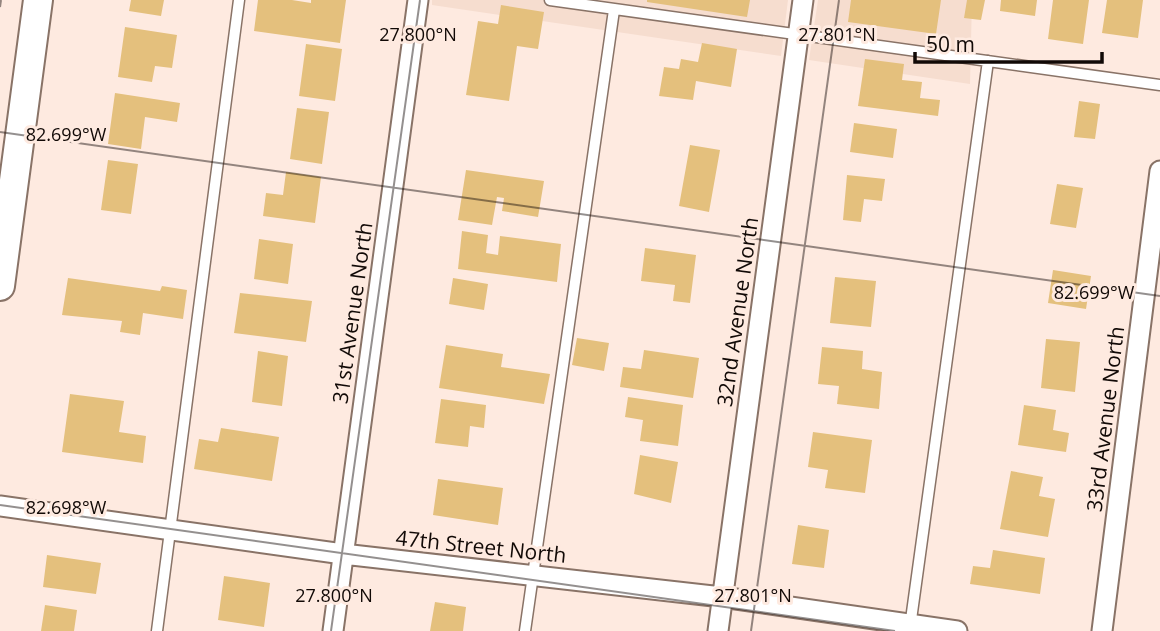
<svg xmlns="http://www.w3.org/2000/svg" width="1160" height="631" font-family="'Open Sans',sans-serif">
	<style>
		.built { fill: #f6ddcf }
		.building { fill: #e4c07d }
		.lines { fill: none; stroke-linecap: round; stroke-linejoin: round }
		.lane-casing { stroke: #897367; stroke-width: 13 }
		.street-casing { stroke: #897367; stroke-width: 23 }
		.secondary-casing { stroke: #897367; stroke-width: 32 }
		.lane { stroke: #fff; stroke-width: 10 }
		.street { stroke: #fff; stroke-width: 19 }
		.secondary { stroke: #fff; stroke-width: 28 }
		.ticks { fill: none; stroke: #110906; stroke-width: 2; stroke-opacity: 0.45 }
		.labels { text-anchor: middle; stroke-width: 6; stroke-linejoin: round; paint-order: stroke }
		.street-label { font-size: 21px; fill: #110906; stroke: #feeae0 }
		.ticks-label { font-size: 18px; text-anchor: middle; fill: #110906; stroke: #feeae0; stroke-width: 6; stroke-linejoin: round; paint-order: stroke }
	</style>
	<rect width="100%" height="100%" fill="#feeae0"/>
	<path class="built" d="M432,0H788L781,56L432,5Z
		M818,0H972L970,84L809,60Z"/>
	<path class="building" d="M131,0H164L161,16L129,11Z
		M258,0H292L311,3V0H346L340,43L254,31Z
		M647,0H750L747,17L647,2Z
		M851,0H941L936,34L848,22Z
		M967,0H985L981,20L964,18Z
		M1001,0H1037L1035,16L1000,11Z
		M1053,0H1089L1083,44L1048,39Z
		M1107,0H1143L1138,38L1102,33Z
		M501,5L544,12L538,49L517,46L509,101L466,95L478,21L498,24Z
		M125,27L177,35L172,68L155,66L152,82L118,77Z
		M702,43L737,49L731,87L696,81L693,100L659,96L664,67L679,69L681,59L698,62Z
		M306,44L342,49L335,101L299,96Z
		M865,59L904,64L902,80L922,82L920,98L940,100L938,116L858,106Z
		M115,93L180,103L177,122L145,117L141,149L108,144Z
		M1079,101L1100,104L1095,139L1074,137Z
		M297,108L329,112L322,164L290,159Z
		M854,123L897,129L893,158L850,152Z
		M690,145L720,150L709,212L679,206Z
		M108,160L138,164L131,214L101,210Z
		M466,170L544,181L538,217L502,211L504,198L497,197L492,225L458,220Z
		M286,172L321,177L315,223L263,216L266,193L283,195Z
		M847,175L885,179L882,201L864,199L861,222L843,220Z
		M1057,184L1083,188L1076,228L1050,224Z
		M462,231L488,235L486,253L498,255L500,236L561,244L557,282L458,269Z
		M259,239L293,244L288,284L254,279Z
		M645,248L696,255L690,303L673,301L675,285L641,281Z
		M1053,270L1091,276L1086,309L1048,303Z
		M835,277L876,281L871,327L830,323Z
		M68,278L160,291L162,286L187,290L183,319L143,313L140,335L120,332L122,321L62,315Z
		M453,278L488,284L484,310L449,304Z
		M240,293L312,301L306,342L234,333Z
		M577,338L609,343L604,371L572,365Z
		M1046,339L1080,342L1075,392L1041,388Z
		M446,345L503,354L501,367L550,374L544,404L439,388Z
		M822,347L863,351L862,369L882,372L879,409L837,404L839,386L818,384Z
		M644,350L699,358L693,398L620,387L623,367L641,369Z
		M258,351L288,356L282,406L252,402Z
		M70,394L124,401L119,432L146,436L143,463L62,452Z
		M628,397L683,405L678,446L640,441L643,420L625,417Z
		M441,399L486,405L484,428L470,426L468,447L435,443Z
		M1024,405L1056,410L1053,430L1069,433L1066,452L1018,445Z
		M221,428L279,437L272,481L194,469L199,439L218,442Z
		M813,432L872,440L865,493L825,488L828,470L808,467Z
		M640,455L678,462L671,503L634,494Z
		M1011,471L1043,477L1039,496L1055,499L1048,537L1000,529Z
		M438,479L503,488L498,525L433,515Z
		M798,525L829,530L824,568L792,564Z
		M993,550L1045,558L1040,594L970,584L973,566L990,568Z
		M47,555L101,563L96,594L43,587Z
		M224,576L270,583L264,627L218,620Z
		M435,602L466,607L463,631H430Z
		M45,605L77,610L74,631H41Z"/>
	<g class="lines">
		<g class="lane-casing">
			<path id="lane" d="M550,0L1160,85
				M910,627L988,61
				M157,631L239,0
				M525,631L614,10"/>
		</g>
		<g class="street-casing">
			<path id="street" d="M0,506L343,554L722,597L957,631
				M333,631L418,0
				M718,631L803,0
				M1102,631L1160,171"/>
		</g>
		<g class="secondary-casing">
			<path id="secondary" d="M0,286L38,0"/>
		</g>
		<use href="#lane" class="lane"/>
		<use href="#street" class="street"/>
		<use href="#secondary" class="secondary"/>
	</g>
	<path class="ticks" d="M0,7L1,0M0,132L1160,296M0,505L895,631M331,631L420,0M751,631L839,0"/>
	<g class="labels">
		<g class="street-label">
			<text transform="translate(738 312) rotate(-82)" y="7">32nd Avenue North</text>
			<text transform="translate(353 313) rotate(-82)" y="7">31st Avenue North</text>
			<text transform="translate(1106 419) rotate(-83)" y="7">33rd Avenue North</text>
			<text transform="translate(481 547) rotate(6)" y="7">47th Street North</text>
		</g>
	</g>
	<g class="ticks-label">
		<text x="418" y="41">27.800°N</text>
		<text x="837" y="41">27.801°N</text>
		<text x="66" y="141">82.699°W</text>
		<text x="1094" y="299">82.699°W</text>
		<text x="66" y="514">82.698°W</text>
		<text x="334" y="602">27.800°N</text>
		<text x="753" y="602">27.801°N</text>
	</g>
	<path d="M915 52v10h187v-10" fill="none" stroke="#110906" stroke-width="3.5"/>
	<text x="926" y="52" font-size="21" fill="#110906" stroke="#feeae0" stroke-width="5" paint-order="stroke">50 m</text>
</svg>
